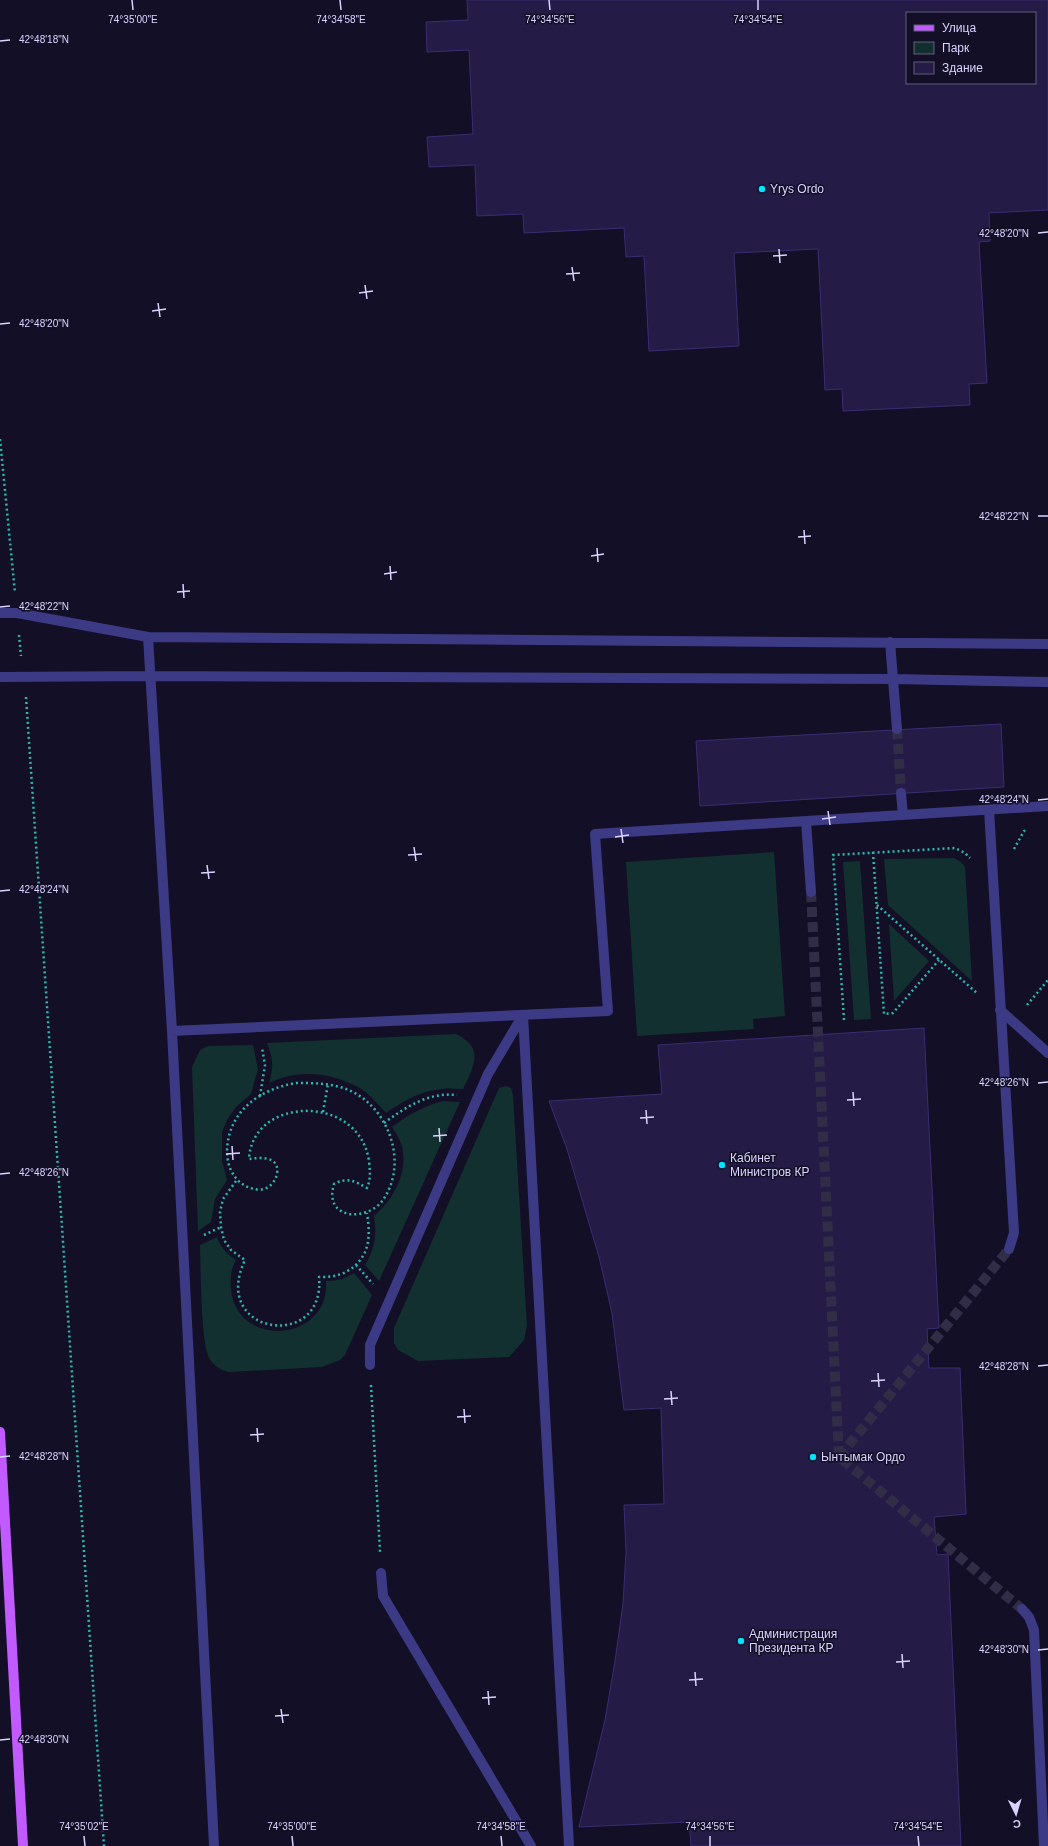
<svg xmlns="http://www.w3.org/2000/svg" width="1048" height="1846" font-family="Arial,sans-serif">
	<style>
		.green { fill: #12302f }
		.building { fill: #241b47; stroke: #3b2d73; fill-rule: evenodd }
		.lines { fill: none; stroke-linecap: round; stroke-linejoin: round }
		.minor-tunnel { stroke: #312d47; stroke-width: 10; stroke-dasharray: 10 5; stroke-linecap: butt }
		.path { stroke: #2fb8b0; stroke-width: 2.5; stroke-dasharray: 2 3; stroke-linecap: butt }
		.minor { stroke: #3d3a85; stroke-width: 10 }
		.major { stroke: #c25bff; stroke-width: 10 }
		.ticks { fill: none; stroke: #d9d4ff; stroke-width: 1.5 }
		.poi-dot { fill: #00e5ff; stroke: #130f26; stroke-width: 1.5 }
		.labels { text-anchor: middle; stroke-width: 3; stroke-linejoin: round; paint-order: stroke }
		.poi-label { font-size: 12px; fill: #d9d4ff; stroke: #130f26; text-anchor: start }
		.ticks-label { font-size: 10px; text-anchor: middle; fill: #d9d4ff; stroke: #130f26; stroke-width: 3; stroke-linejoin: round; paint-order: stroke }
	</style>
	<rect width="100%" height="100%" fill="#130f26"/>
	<path class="green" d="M774,852L785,1016L753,1019L754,1029L637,1036L626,862Z
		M954,858L961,862L965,867L972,981L888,905L884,859Z
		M860,861L871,1019L854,1020L843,862Z
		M889,924L929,961L894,1001Z
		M456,1034C485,1048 474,1066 463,1089C431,1086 412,1095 386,1113C377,1103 368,1092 356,1086C330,1072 296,1069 269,1083C274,1066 273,1059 267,1043Z
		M253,1045L258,1069L251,1094L236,1107L227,1120L222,1132V1161L227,1180L215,1199L211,1222L198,1231L192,1067L200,1050L208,1046Z
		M506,1086L511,1088L513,1095L527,1326L524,1340L509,1357L418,1361L398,1350L394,1343V1328L499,1088Z
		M443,1101L460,1102L379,1281L365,1265C375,1249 377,1235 374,1216C394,1200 411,1168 400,1141C398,1136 395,1132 392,1127C408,1115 424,1106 443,1101Z
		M217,1237C221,1248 226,1253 236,1260C231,1269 230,1278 231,1289C236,1349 330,1343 326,1281C338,1281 344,1279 354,1273L372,1295L345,1355L340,1360L322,1367L229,1372C222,1370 215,1367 211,1361C200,1348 201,1266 200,1245Z"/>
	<path class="building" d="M467,0H1048V210L989,213L990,241L979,242L987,383L969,384L970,405L843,411L842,389L825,390L818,249L734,253L739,346L649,351L644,256L626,257L624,228L524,233L523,214L477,216L475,165L429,167L427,137L473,134L469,50L427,52L426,22L468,20ZM907,13H1035V83H907Z
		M1001,724L1004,787L700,806L696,741Z
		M924,1028L939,1328L927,1329L929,1368H960L966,1514L934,1517L937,1555L948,1554L961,1846H691L689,1822L579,1827L605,1720L615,1661L623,1604L626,1552L624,1505L664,1504L661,1408L624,1410L612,1313L599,1257L567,1149L549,1101L662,1094L658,1045Z"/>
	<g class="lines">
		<path class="minor-tunnel" d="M897,729L901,793
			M811,892L839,1457L1022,1609
			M839,1457L1009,1249"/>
		<path class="path" d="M0,439L15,593
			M19,635L21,656
			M26,697L104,1846
			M1014,849L1024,831H1026
			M873,852L884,1014L893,1013L939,960
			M877,905L978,994
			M1027,1005L1048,980
			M844,1020L833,855L955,848L965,853L970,858
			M296,1083C315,1083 335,1083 353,1092C390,1111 408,1164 383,1200C367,1222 323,1220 334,1184C347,1177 355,1181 367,1188C371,1179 370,1171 369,1161C359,1093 252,1096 249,1159C256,1158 265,1157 271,1160C282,1165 277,1182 268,1187C264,1190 258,1190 254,1189C236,1185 227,1169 227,1151C228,1111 260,1089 296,1083Z
			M260,1096L265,1065L262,1048
			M323,1112L328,1084
			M384,1123C406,1107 428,1092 457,1095
			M236,1181L223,1199L220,1212L221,1227L224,1240L231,1250L245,1260C209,1335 326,1352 319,1277C326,1277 334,1277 341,1274C345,1273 349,1270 352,1268C371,1254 370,1233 367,1213
			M204,1235L221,1227
			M356,1265L373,1284
			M371,1385L380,1552"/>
		<path class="minor" d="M0,613H17L148,637L1048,644
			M148,637L172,1031L214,1846
			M890,642L897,729
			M0,677L151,676L893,679L1048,682
			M901,793L903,815
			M989,809L1014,1233L1009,1249
			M806,821L811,892
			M1000,1010L1048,1053
			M523,1015L569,1846
			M172,1031L608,1011L595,834L1048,806
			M370,1365V1345L488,1074L523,1015
			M381,1573L383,1596L531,1846
			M1022,1609L1029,1617L1034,1630L1044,1846"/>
		<path class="major" d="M0,1432L23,1846"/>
	</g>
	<path class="ticks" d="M132,0L133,10M340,0L341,10M549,0L550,10M758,0V10M0,41L10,40M1038,233L1048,232M779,249L780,263M773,256L787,255M572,267L574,281M566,274L580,273M365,285L367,299M359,293L373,291M158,303L160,317M152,311L166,309M0,324L10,323M1038,516H1048M804,530L805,544M798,537L811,536M597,548L598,562M591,556L604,554M390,566L391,580M384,574L397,572M183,584L184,598M177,592L190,591M0,607L10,606M1038,800L1048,799M828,811L830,825M822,819L836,817M621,829L623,843M615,837L629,835M414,847L416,861M408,855L422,854M207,865L209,879M201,873L215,872M0,891L10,890M1038,1083L1048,1082M853,1092L854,1106M847,1100L861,1099M646,1110L647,1124M640,1118L654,1117M439,1128L440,1142M433,1136L447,1135M232,1146L233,1160M226,1154L240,1153M0,1174L10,1173M1038,1366L1048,1365M878,1373L879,1387M871,1381L885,1380M671,1391L672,1405M664,1399L678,1398M464,1409L465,1423M457,1417L471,1416M257,1428L258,1442M250,1435L264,1434M0,1457L10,1456M1038,1650L1048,1649M902,1654L903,1668M896,1662L910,1661M695,1672L696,1686M689,1680L703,1679M488,1691L489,1705M482,1698L496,1697M281,1709L283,1723M275,1716L289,1715M0,1740L10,1739M84,1836L85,1846M292,1836L293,1846M501,1836L502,1846M710,1836V1846M918,1836L919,1846"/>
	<g class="poi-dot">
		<circle cx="762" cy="189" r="4"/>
		<circle cx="722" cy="1165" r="4"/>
		<circle cx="813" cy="1457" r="4"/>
		<circle cx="741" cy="1641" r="4"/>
	</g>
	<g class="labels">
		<g class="poi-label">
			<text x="770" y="193">Yrys Ordo</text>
			<text x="730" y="1162">Кабинет<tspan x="730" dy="14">Министров КР</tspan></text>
			<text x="821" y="1461">Ынтымак Ордо</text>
			<text x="749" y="1638">Администрация<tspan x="749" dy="14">Президента КР</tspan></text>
		</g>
	</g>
	<g class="ticks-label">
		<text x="133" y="23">74°35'00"E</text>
		<text x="341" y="23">74°34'58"E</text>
		<text x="550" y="23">74°34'56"E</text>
		<text x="758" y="23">74°34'54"E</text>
		<text x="44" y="43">42°48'18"N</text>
		<text x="1004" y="237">42°48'20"N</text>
		<text x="44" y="327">42°48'20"N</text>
		<text x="1004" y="520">42°48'22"N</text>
		<text x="44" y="610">42°48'22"N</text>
		<text x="1004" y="803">42°48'24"N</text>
		<text x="44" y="893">42°48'24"N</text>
		<text x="1004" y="1086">42°48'26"N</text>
		<text x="44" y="1176">42°48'26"N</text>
		<text x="1004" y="1370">42°48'28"N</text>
		<text x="44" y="1460">42°48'28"N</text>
		<text x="1004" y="1653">42°48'30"N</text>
		<text x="44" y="1743">42°48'30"N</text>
		<text x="84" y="1830">74°35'02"E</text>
		<text x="292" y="1830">74°35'00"E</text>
		<text x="501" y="1830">74°34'58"E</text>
		<text x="710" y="1830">74°34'56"E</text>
		<text x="918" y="1830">74°34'54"E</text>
	</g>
	<rect x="906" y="12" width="130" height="72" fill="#130f26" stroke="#625e7d"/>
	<rect x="914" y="25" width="20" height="6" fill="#c25bff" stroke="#625e7d"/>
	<text x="942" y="32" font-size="12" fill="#d9d4ff">Улица</text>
	<rect x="914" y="42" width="20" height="12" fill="#12302f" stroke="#625e7d"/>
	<text x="942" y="52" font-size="12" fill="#d9d4ff">Парк</text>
	<rect x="914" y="62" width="20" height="12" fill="#241b47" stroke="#625e7d"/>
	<text x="942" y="72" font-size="12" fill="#d9d4ff">Здание</text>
	<g transform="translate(1016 1814) rotate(175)" stroke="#130f26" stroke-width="3" paint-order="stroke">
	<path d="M0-3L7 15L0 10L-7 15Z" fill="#d9d4ff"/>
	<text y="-6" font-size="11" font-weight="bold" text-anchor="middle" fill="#d9d4ff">С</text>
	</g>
</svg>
